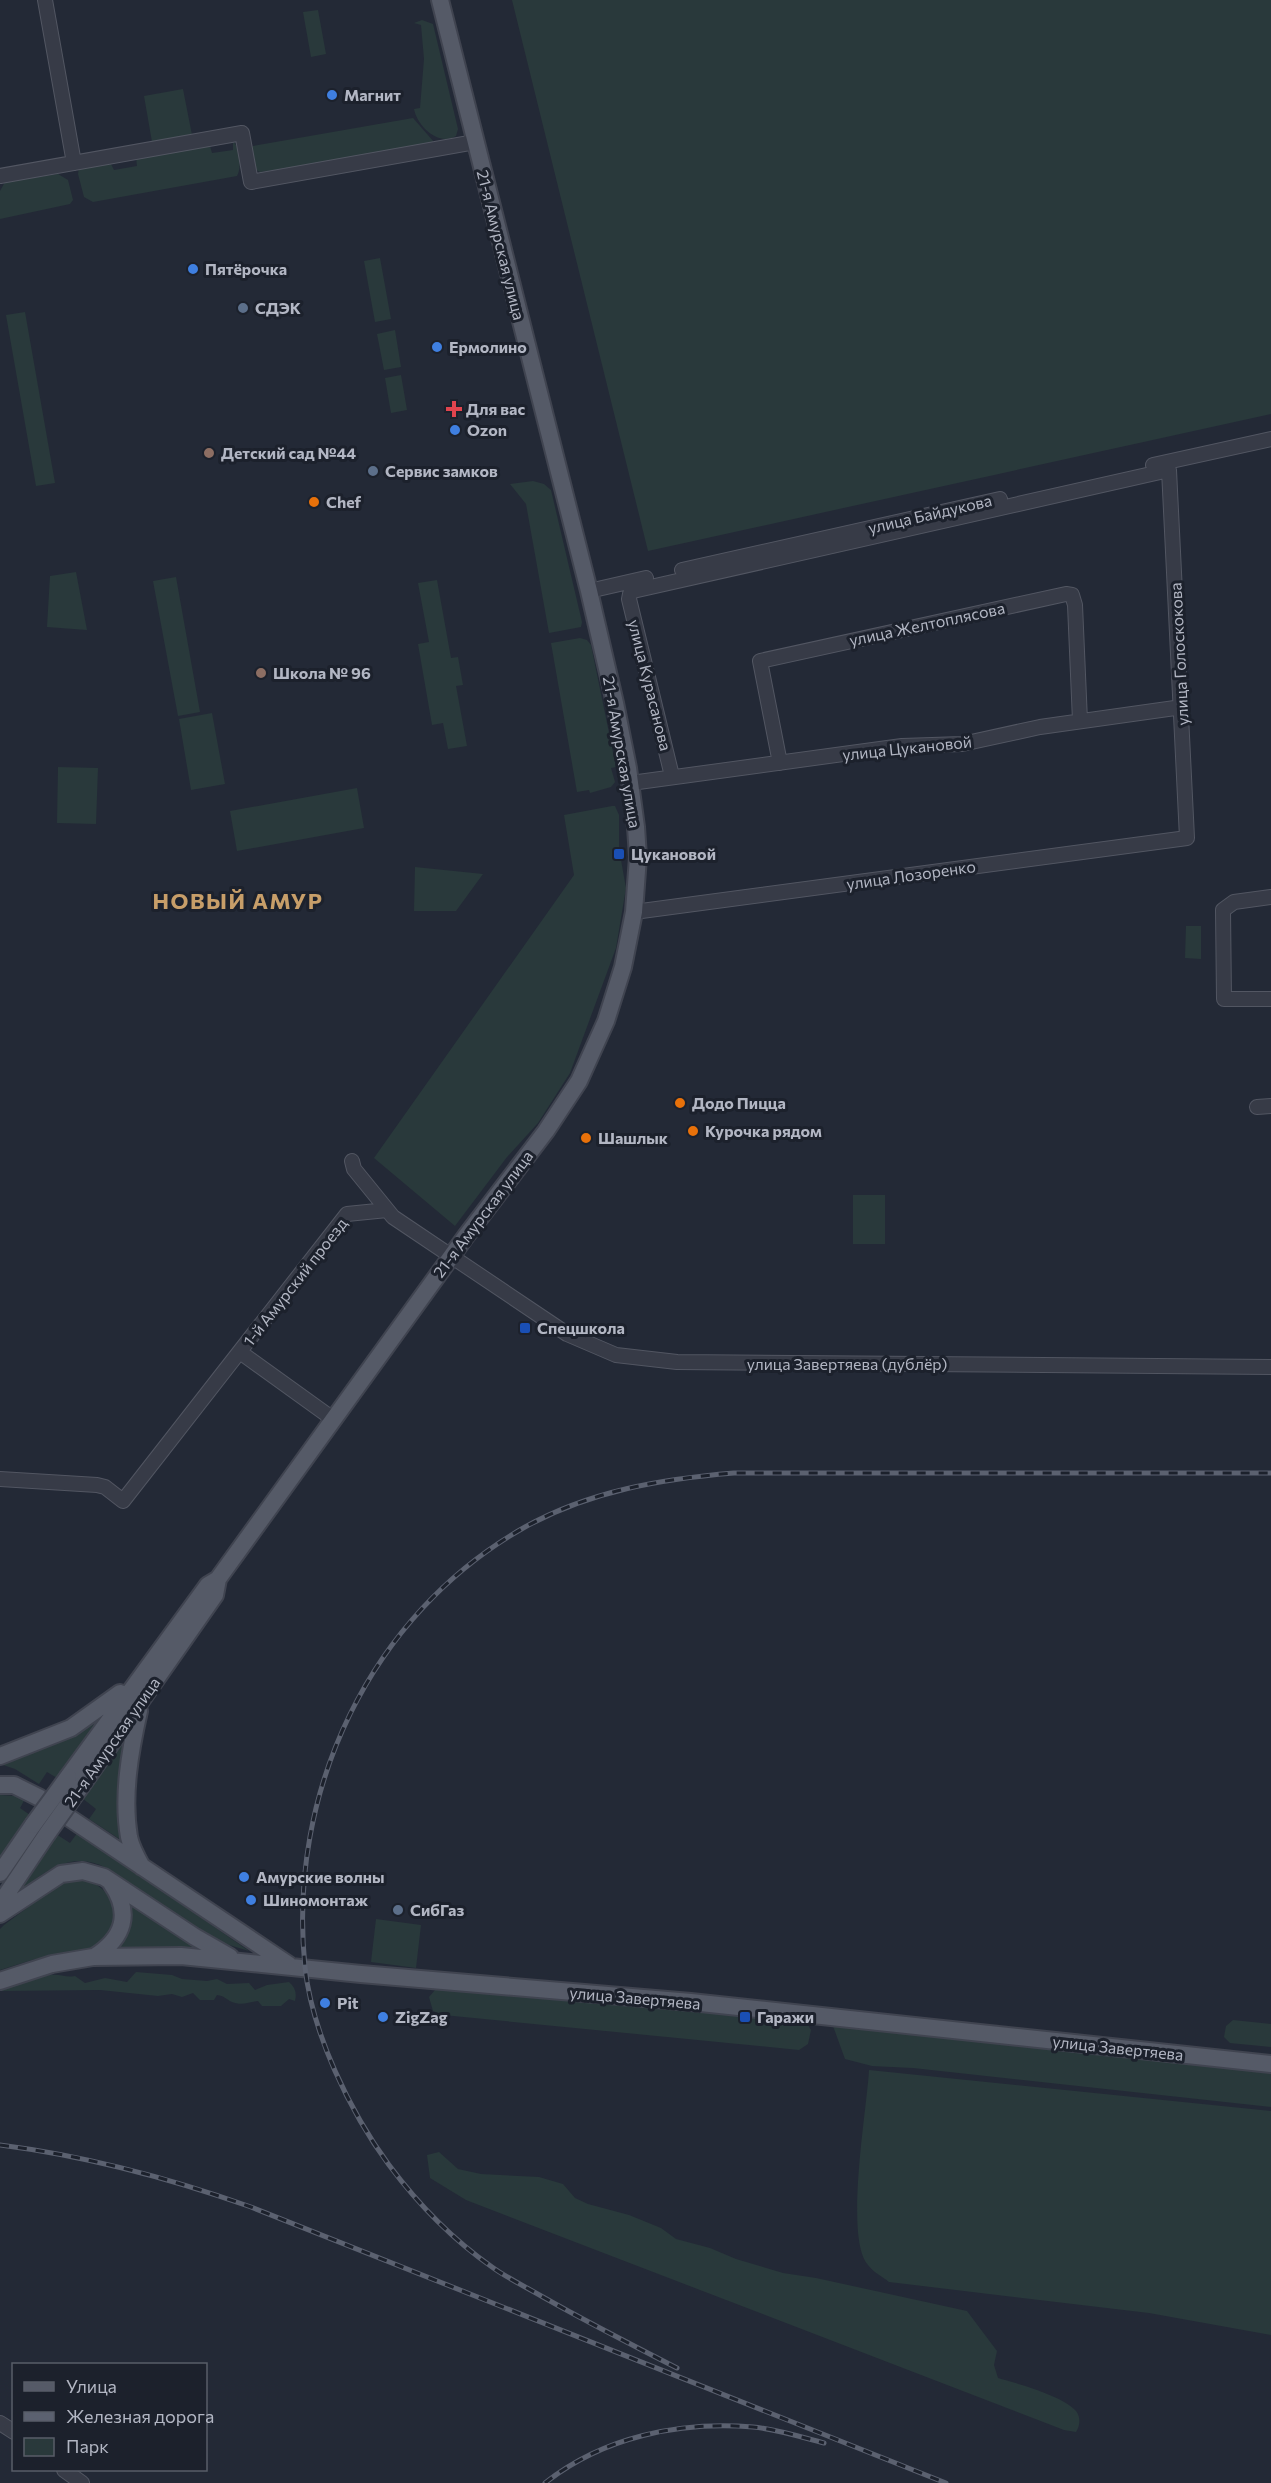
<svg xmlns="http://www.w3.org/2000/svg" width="1271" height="2483" font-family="Commissioner,sans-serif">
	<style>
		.green { fill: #29393b }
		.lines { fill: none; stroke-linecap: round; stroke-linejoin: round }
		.minor-casing { stroke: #525662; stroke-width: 16 }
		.major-casing { stroke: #404450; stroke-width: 20 }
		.minor { stroke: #373b47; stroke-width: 14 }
		.major { stroke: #555a67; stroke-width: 16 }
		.rail-casing { stroke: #5b6170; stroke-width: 5 }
		.rail { stroke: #1c212c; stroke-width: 3; stroke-dasharray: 9; stroke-linecap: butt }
		.major-bridge-casing { stroke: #404450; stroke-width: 20; stroke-linecap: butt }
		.major-bridge { stroke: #555a67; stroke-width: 16 }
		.shop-dot { fill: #3f7fe0; stroke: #1c212c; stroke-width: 2 }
		.service-dot { fill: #5c6f8a; stroke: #1c212c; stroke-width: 2 }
		.health-dot { fill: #e0444e; stroke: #1c212c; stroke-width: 2 }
		.education-dot { fill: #8d6e63; stroke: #1c212c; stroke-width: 2 }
		.food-dot { fill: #e8710a; stroke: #1c212c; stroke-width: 2 }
		.transit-dot { fill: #1a4fb4; stroke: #1c212c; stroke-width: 2 }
		.labels { text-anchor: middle; stroke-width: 6; stroke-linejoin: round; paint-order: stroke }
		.poi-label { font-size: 16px; font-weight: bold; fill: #b2b6c3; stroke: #1c212c; text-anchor: start }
		.street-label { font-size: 16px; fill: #b2b6c3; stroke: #1c212c }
		.district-label { font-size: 22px; font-weight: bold; letter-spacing: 1.5px; fill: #c79e69; stroke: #1c212c }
	</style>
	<rect width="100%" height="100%" fill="#232936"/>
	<path class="green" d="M512,0H1271V414L648,551Z
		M318,10L326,54L311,57L303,12Z
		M422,20L433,24L458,129L456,136C439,147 417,126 414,109L420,108L424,59L421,25L414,23Z
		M183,89L192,135L152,142L144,96Z
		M413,118L434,142L277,170L260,172L254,169L249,148L253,146Z
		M233,141C240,148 242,167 237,176L93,202L84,197L78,174L79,168L110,162L114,170L137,166L136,157L205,144L210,146L212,153L233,150Z
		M58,174L68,180L73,200L70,204L0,219V191L5,182Z
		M380,258L391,319L375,322L364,261Z
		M25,312L55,483L36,486L6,315Z
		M395,330L401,367L384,370L377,334Z
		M401,375L407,410L391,413L385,378Z
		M533,481L544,484L551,490L582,622L581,627L549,633L526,504L510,484Z
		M76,572L87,630L47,627L50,576Z
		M176,577L200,712L178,716L153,581Z
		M437,580L451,658L458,657L463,685L456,686L467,746L448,749L443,723L432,725L418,644L429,642L418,583Z
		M580,638L587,640L591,645L616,767L611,768L615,782L611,787L590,793L589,790L577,792L551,643Z
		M212,713L225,784L191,790L179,719Z
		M58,767L98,768L96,824L57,823Z
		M357,788L364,828L237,851L230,811Z
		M612,806H615L619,815V859L621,860L626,888L616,948L570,1073L538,1123L507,1157L455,1226L374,1158L574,875L564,815Z
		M415,867L483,874L456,911H414Z
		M1186,926H1201V959L1185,958Z
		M853,1195H885V1244H853Z
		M100,1716L57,1778L47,1772L39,1784L15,1769L0,1764Z
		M127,1734L124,1842L89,1819L96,1809L82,1798Z
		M0,1795L16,1796L25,1799L20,1808L30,1815L0,1859Z
		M78,1832L249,1951L216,1941L106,1868C81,1854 57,1863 36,1879C30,1884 22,1890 17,1892L56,1834L70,1843Z
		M84,1879C120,1890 128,1933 90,1949L32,1960L0,1970V1929L4,1925L62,1882Z
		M128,1901L206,1954L113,1952Z
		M376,1919L421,1925L416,1968L371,1962Z
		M136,1972L172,1975L182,1979L207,1981L217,1979L227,1984L249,1983L255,1990L267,1985L289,1982C295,1987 297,1993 295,2001L289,1999L281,2006H262L258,2001C249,2002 242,2006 232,2002C226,1999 224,1996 217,1995L214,2000H200L193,1993L182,1997L172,1994L158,1996L100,1990L0,1991V1988C17,1982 33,1975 51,1975C60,1974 66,1978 75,1976L85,1983L105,1978L127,1982Z
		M455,1989L805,2020L811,2030L808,2044L799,2050L443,2015L433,2011L429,1997L435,1990Z
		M1233,2020L1271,2024V2047L1230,2043L1224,2037L1226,2026Z
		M833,2026L1271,2073V2107L913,2068L872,2066L845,2059Z
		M869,2070L1271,2111V2335L1149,2313L889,2282C883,2277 873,2272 868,2265C844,2238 867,2109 869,2070Z
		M439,2152L458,2169L481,2174L539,2177L563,2184L575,2198L588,2204L629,2215L661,2228L676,2239L710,2248L736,2259L783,2273L816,2278L967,2311L997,2351L994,2365L998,2378C1016,2383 1064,2396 1076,2411C1081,2417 1080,2426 1076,2432L1064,2430L466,2200L430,2178L427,2155Z"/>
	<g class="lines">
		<g class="minor-casing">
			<path id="minor" d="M45,0L74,163
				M0,176L242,133L251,182L475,142
				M1153,465L1271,439
				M682,570L1000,499
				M589,591L646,578
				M780,763L760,661L1066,594L1072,595L1075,605L1080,721
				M631,783L902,746L962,744L1040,727L1182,707
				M1271,897L1234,902L1223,910L1224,999H1271
				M634,912L1187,838L1169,470L633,591L630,594L629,599L672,776
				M1257,1107L1271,1106
				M352,1161L354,1169L393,1217L567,1334L616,1355L677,1362L1271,1367
				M240,1352L333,1419
				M0,1479L97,1485L105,1487L123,1501L347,1214L387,1210
				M0,2423L14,2432
				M64,2470L82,2483"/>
		</g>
		<g class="major-casing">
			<path id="major" d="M139,1711C130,1751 122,1796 129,1837C131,1847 137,1858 142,1867
				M0,1756L71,1728L120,1693
				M68,1777L208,1585L218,1579L466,1236L546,1131L579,1081L606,1021L623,967L634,912L638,857L636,827L628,768L615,703L589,591L440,0
				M0,1785H14L40,1798
				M82,1785L215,1595L218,1579
				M68,1817L289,1965
				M0,1873L33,1825
				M0,1904L47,1834
				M0,1914L61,1874L83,1871L104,1877L195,1937L230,1957
				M94,1957C124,1938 132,1913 111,1883
				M0,1981L52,1964L93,1957L181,1956L361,1974L691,2002L1271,2064"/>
		</g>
		<use href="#minor" class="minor"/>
		<use href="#major" class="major"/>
		<g class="rail-casing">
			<path id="rail" d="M0,2145C87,2156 169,2178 251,2207L946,2483
				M677,2368C632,2345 587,2322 543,2297C526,2287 507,2278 492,2267C452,2239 418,2204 389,2165C350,2112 312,2033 305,1967C287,1792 370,1614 525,1527C590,1491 661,1479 734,1473H1271
				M545,2483C603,2437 679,2421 753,2427C776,2429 801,2437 824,2443"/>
		</g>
		<use href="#rail" class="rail"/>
		<g class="major-bridge-casing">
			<path id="major-bridge" d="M33,1825L68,1777
				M47,1834L82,1785"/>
		</g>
		<use href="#major-bridge" class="major-bridge"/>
	</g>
	<g class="shop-dot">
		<circle cx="332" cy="95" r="6"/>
		<circle cx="193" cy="269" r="6"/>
		<circle cx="437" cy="347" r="6"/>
		<circle cx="455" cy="430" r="6"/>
		<circle cx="244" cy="1877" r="6"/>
		<circle cx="251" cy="1900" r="6"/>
		<circle cx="325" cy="2003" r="6"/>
		<circle cx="383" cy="2017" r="6"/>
	</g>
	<g class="service-dot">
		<circle cx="243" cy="308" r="6"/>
		<circle cx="373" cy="471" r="6"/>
		<circle cx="398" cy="1910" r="6"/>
	</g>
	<path class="health-dot" d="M451 400h6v6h6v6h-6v6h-6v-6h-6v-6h6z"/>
	<g class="education-dot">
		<circle cx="209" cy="453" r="6"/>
		<circle cx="261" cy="673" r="6"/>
	</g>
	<g class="food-dot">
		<circle cx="314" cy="502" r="6"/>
		<circle cx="680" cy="1103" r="6"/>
		<circle cx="693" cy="1131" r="6"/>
		<circle cx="586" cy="1138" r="6"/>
	</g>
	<g class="transit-dot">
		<rect x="613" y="848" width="12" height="12" rx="3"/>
		<rect x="519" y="1322" width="12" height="12" rx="3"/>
		<rect x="739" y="2011" width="12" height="12" rx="3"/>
	</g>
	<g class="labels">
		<g class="poi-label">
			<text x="344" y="101">Магнит</text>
			<text x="205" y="275">Пятёрочка</text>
			<text x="255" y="314">СДЭК</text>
			<text x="449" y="353">Ермолино</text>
			<text x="466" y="415">Для вас</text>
			<text x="467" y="436">Ozon</text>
			<text x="221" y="459">Детский сад №44</text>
			<text x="385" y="477">Сервис замков</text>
			<text x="326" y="508">Chef</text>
			<text x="273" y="679">Школа № 96</text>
			<text x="631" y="860">Цукановой</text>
			<text x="692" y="1109">Додо Пицца</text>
			<text x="705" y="1137">Курочка рядом</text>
			<text x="598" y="1144">Шашлык</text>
			<text x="537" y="1334">Спецшкола</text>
			<text x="256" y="1883">Амурские волны</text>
			<text x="263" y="1906">Шиномонтаж</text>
			<text x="410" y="1916">СибГаз</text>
			<text x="337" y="2009">Pit</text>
			<text x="395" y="2023">ZigZag</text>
			<text x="757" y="2023">Гаражи</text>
		</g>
		<g class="street-label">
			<text transform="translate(501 245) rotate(76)" y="6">21-я Амурская улица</text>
			<text transform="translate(930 514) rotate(-13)" y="6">улица Байдукова</text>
			<text transform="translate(927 624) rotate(-12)" y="6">улица Желтоплясова</text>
			<text transform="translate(1179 654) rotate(-93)" y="6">улица Голоскокова</text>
			<text transform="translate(650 685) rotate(76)" y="6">улица Курасанова</text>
			<text transform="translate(907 748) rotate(-6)" y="6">улица Цукановой</text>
			<text transform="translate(622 752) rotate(80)" y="6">21-я Амурская улица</text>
			<text transform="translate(911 875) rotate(-8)" y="6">улица Лозоренко</text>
			<text transform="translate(483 1214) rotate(-53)" y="6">21-я Амурская улица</text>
			<text transform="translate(295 1282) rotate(-52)" y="6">1-й Амурский проезд</text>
			<text x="847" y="1370">улица Завертяева (дублёр)</text>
			<text transform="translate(112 1742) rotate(-55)" y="6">21-я Амурская улица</text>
			<text transform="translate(635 1998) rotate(5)" y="6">улица Завертяева</text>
			<text transform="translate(1118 2048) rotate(6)" y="6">улица Завертяева</text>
		</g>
		<g class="district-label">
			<text x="238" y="909">НОВЫЙ АМУР</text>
		</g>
	</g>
	<rect x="12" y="2363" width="195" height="108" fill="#1c212c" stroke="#585d68" stroke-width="1.5"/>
	<rect x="24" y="2382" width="30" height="9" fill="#555a67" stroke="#585d68" stroke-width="1.5"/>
	<text x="66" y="2393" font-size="18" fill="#b2b6c3">Улица</text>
	<rect x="24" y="2412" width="30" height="9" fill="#5b6170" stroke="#585d68" stroke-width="1.5"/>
	<text x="66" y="2423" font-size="18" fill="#b2b6c3">Железная дорога</text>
	<rect x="24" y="2438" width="30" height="18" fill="#29393b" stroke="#585d68" stroke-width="1.5"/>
	<text x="66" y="2453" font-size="18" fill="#b2b6c3">Парк</text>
</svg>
